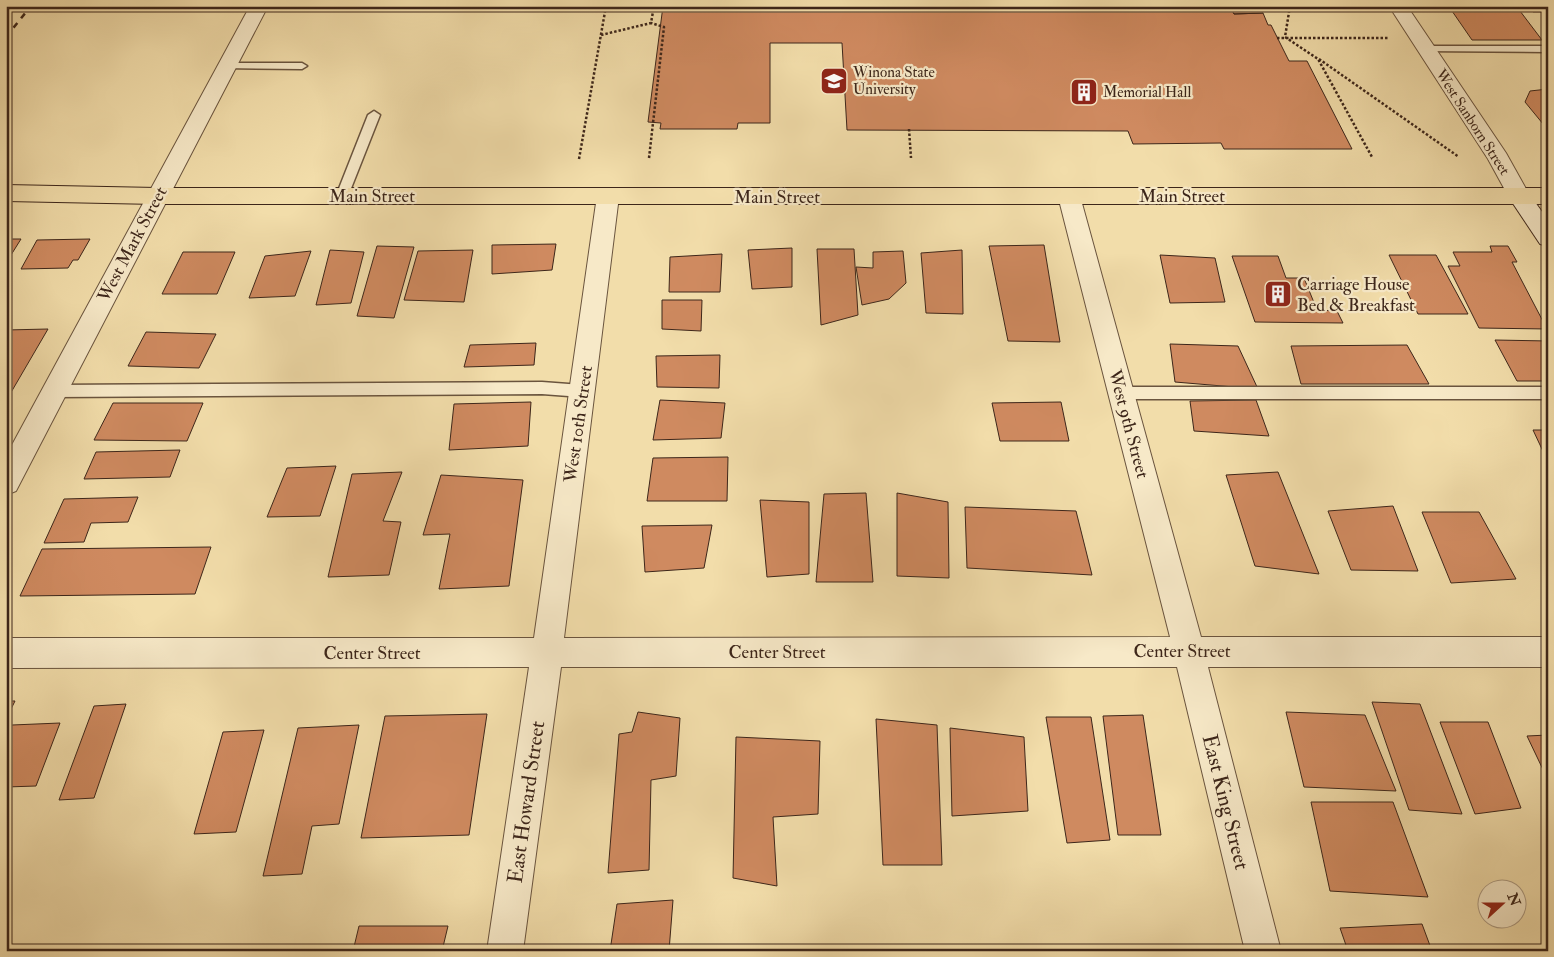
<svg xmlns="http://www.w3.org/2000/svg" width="1554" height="957" font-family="'IM FELL Double Pica',serif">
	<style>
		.building { fill: #cf8a60; stroke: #3d261a }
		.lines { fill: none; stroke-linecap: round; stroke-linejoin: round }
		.lane-casing { stroke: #6a543e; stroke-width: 3 }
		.street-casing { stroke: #6a543e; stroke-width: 2 }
		.secondary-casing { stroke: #3d261a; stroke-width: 2 }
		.primary-casing { stroke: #3d261a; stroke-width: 2 }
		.path { stroke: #3d261a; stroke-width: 2.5; stroke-dasharray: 2.5 2; stroke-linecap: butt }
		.lane { fill: #f7e9c8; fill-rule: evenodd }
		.street { fill: #f7e9c8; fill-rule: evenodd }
		.secondary { fill: #f7e9c8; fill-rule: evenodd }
		.primary { fill: #f2ddaa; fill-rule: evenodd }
		.rail { stroke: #3d261a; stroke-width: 2.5; stroke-dasharray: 6 6; stroke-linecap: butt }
		.labels { text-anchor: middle; stroke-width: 4.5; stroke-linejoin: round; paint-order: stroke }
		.far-poi-label { font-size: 15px; fill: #3d261a; stroke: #f7e9c8; text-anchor: start }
		.far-street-label { font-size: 15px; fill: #3d261a; stroke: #f7e9c8 }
		.street-label { font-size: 18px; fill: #3d261a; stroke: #f7e9c8 }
		.poi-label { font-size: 18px; fill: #3d261a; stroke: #f7e9c8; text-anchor: start }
		.near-street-label { font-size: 21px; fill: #3d261a; stroke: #f7e9c8 }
	</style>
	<rect width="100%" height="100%" fill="#f2ddaa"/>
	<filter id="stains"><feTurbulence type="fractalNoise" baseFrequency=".004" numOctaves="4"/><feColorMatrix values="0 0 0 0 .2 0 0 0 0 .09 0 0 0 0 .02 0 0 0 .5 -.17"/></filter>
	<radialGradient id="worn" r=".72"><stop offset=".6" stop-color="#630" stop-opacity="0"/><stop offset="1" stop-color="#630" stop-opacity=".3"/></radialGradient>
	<path class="building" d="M1016,6L1017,11L1232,10L1234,14L1263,13L1268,25H1271L1289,61H1307L1352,149H1224L1221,143L1133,144L1128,131L847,130L842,43H770V123H738L737,129H660L661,123L648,122L663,6Z
		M1230,6H1259L1263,13L1234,14Z
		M1529,6H1548V12H1533Z
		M1452,11H1520L1542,40H1472Z
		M1548,89V130L1525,102L1530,91Z
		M6,239H21L6,263Z
		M90,239L78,260H73L68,268L21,269L37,240Z
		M556,244L552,270L492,274V245Z
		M1044,245L1060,342L1008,341L989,246Z
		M377,246L414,247L394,318L357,316Z
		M1490,246H1508L1517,262H1512L1547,329L1479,328L1448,266H1460L1453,252H1492Z
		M792,248V287L752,289L748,250Z
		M817,249H854L858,315L821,325Z
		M330,250L364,252L351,303L316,305Z
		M473,250L464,302L404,300L418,251Z
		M962,250L963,314L926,313L921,253Z
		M311,251L295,296L249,298L265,256Z
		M903,251L906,283L889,299L862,305L856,267L873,268V252Z
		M183,252H235L217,294H162Z
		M722,254L720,292H669L670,257Z
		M1160,255L1215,258L1225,302L1170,303Z
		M1389,255H1436L1468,314H1418Z
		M1232,256H1278L1286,278H1304L1317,310L1337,311L1343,323L1255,322Z
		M662,300H702L701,331L662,329Z
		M48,329L6,401V330Z
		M146,332L216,334L199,368L128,366Z
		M1495,340L1548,341V381H1517Z
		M536,343L534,365L464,367L470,345Z
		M1170,344L1238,346L1258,389L1175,382Z
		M1407,345L1429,384H1301L1291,346Z
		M720,355L719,388L657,387L656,356Z
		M660,400L725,403L721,438L653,440Z
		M1256,400L1269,436L1194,431L1190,401Z
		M531,402L528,446L449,450L454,404Z
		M1061,402L1069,441H1000L992,403Z
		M113,403H203L187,441L94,440Z
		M1533,430H1548V462Z
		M180,450L170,477L84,479L96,452Z
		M728,457L727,501H647L653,458Z
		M336,466L320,516L267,517L287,468Z
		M402,472L383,521L401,522L389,575L328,577L352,474Z
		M1278,472L1319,574L1255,566L1226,475Z
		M441,475L523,480L509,586L439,589L450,534L423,535Z
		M866,493L873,582H816L824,494Z
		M897,493L948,502L949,578L897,576Z
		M138,497L128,522L91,523L84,542L44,543L64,499Z
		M760,500L809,502V574L767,577Z
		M1393,506L1418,571L1351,570L1328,511Z
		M965,507L1076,511L1092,575L967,568Z
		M1422,512H1479L1516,579L1451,583Z
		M712,525L704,568L645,572L642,526Z
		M211,547L195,594L20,596L42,549Z
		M6,701H15L6,719Z
		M1372,702L1420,704L1462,814L1409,810Z
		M126,704L94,798L59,800L94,706Z
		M638,712L680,718L676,776L651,780L649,870L608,873L619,734L632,732Z
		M1286,712L1365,715L1396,791L1304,787Z
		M487,714L469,835L361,838L385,716Z
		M1143,715L1161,835H1118L1103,716Z
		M1046,717H1091L1110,840L1067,843Z
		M876,719L937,725L942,865H883Z
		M1440,722H1488L1521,808L1475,814Z
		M60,723L36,786L6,787V737L12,725Z
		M359,725L339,824L312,826L302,874L263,876L298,728Z
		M950,728L1024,737L1028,811L952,816Z
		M264,730L236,832L194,834L223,732Z
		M1548,735V780L1527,736Z
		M736,737L820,741L818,814L773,817L777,886L733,878Z
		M1311,802H1393L1428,897L1330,891Z
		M673,900L669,951H610L617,904Z
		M1422,924L1432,951H1348L1340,928Z
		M359,926H448L442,951H353Z"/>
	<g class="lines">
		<g class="lane-casing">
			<path id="lane" d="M1425,46H1548V52L1421,51L1420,49Z
				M227,63H302L307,66L302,69L223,68L222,66Z
				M374,111L380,115L348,196L346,199H338L336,196L368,115Z
				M542,382L582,385L587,387L589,391L587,395L582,397L542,394L55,397L50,395L48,391L50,387L55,385Z
				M1121,387H1548V399H1121L1116,397L1114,393L1116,389Z"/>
		</g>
		<g class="street-casing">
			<path id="street" d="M250,6H268L16,491L6,495V456Z
				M1389,6H1407L1506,153L1530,196L1527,201L1519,204L1511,201L1488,159Z
				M608,188L616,191L619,196L564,638L1170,637L1058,196L1061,191L1069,188L1077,191L1080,196L1201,637H1548V667H1208L1281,951H1245L1177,667H561L523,951H487L529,667L6,668V638H534L597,196L600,191Z"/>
		</g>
		<g class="secondary-casing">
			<path id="secondary" d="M1519,188L1527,191L1548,220V246L1540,244L1508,196L1511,191Z"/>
		</g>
		<g class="primary-casing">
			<path id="primary" d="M6,185L157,188H1548V204H157L6,201Z"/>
		</g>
		<path class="path" d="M1052,6L1053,11
			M1290,6L1285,37L1318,59L1372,157
			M601,35L651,23L654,6
			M1277,38H1389
			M1319,59L1459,157
			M909,129L911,158
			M649,158L664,27L651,23
			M579,159L606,6"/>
		<use href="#lane" class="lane"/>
		<use href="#street" class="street"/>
		<use href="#secondary" class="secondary"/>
		<use href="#primary" class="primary"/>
		<path class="rail" d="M6,20L17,6
			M6,37L31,6"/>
	</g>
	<defs>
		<g id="university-square" transform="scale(1.4375)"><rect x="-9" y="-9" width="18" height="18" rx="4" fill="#8f2418" stroke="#f7e9c8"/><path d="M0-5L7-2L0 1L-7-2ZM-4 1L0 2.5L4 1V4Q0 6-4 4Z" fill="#fff"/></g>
		<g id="building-square" transform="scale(1.4375)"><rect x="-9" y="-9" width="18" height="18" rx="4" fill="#8f2418" stroke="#f7e9c8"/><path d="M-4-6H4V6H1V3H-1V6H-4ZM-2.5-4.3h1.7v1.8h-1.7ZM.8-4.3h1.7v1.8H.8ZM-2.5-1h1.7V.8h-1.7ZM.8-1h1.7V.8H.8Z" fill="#fff"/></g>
	</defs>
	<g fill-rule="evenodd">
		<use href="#university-square" x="834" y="81"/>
		<use href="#building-square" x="1084" y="92"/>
		<use href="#building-square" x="1278" y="294"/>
	</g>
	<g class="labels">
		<g class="far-poi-label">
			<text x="853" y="77">Winona State<tspan x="853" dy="17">University</tspan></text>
			<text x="1103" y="97">Memorial Hall</text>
		</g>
		<g class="far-street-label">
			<text transform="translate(1473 122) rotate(57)" y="5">West Sanborn Street</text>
		</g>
		<g class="street-label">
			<text x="372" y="202">Main Street</text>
			<text x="1182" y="202">Main Street</text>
			<text x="777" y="203">Main Street</text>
			<text transform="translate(132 244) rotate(-62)" y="6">West Mark Street</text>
			<text transform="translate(578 424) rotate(-82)" y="6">West 10th Street</text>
			<text transform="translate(1129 424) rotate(75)" y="6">West 9th Street</text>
			<text x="1182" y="657">Center Street</text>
			<text x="777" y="658">Center Street</text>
			<text x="372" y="659">Center Street</text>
		</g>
		<g class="poi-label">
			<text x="1297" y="290">Carriage House<tspan x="1297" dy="21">Bed &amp; Breakfast</tspan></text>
		</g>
		<g class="near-street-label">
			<text transform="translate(526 802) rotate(-82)" y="7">East Howard Street</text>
			<text transform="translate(1226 802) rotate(76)" y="7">East King Street</text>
		</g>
	</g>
	<rect width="1554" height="957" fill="none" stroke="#f2ddaa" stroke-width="25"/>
	<rect x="8" y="8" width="1539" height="942" fill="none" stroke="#3d261a" stroke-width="2.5"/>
	<rect x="12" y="12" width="1529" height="932" fill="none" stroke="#3d261a"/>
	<g transform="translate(1502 904) rotate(69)"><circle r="24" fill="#f7e9c8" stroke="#ad9b82"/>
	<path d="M0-4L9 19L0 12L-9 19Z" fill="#8f2418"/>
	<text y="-8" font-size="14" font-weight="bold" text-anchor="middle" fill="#3d261a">N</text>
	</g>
	<rect width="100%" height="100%" filter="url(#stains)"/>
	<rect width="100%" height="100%" fill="url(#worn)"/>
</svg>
